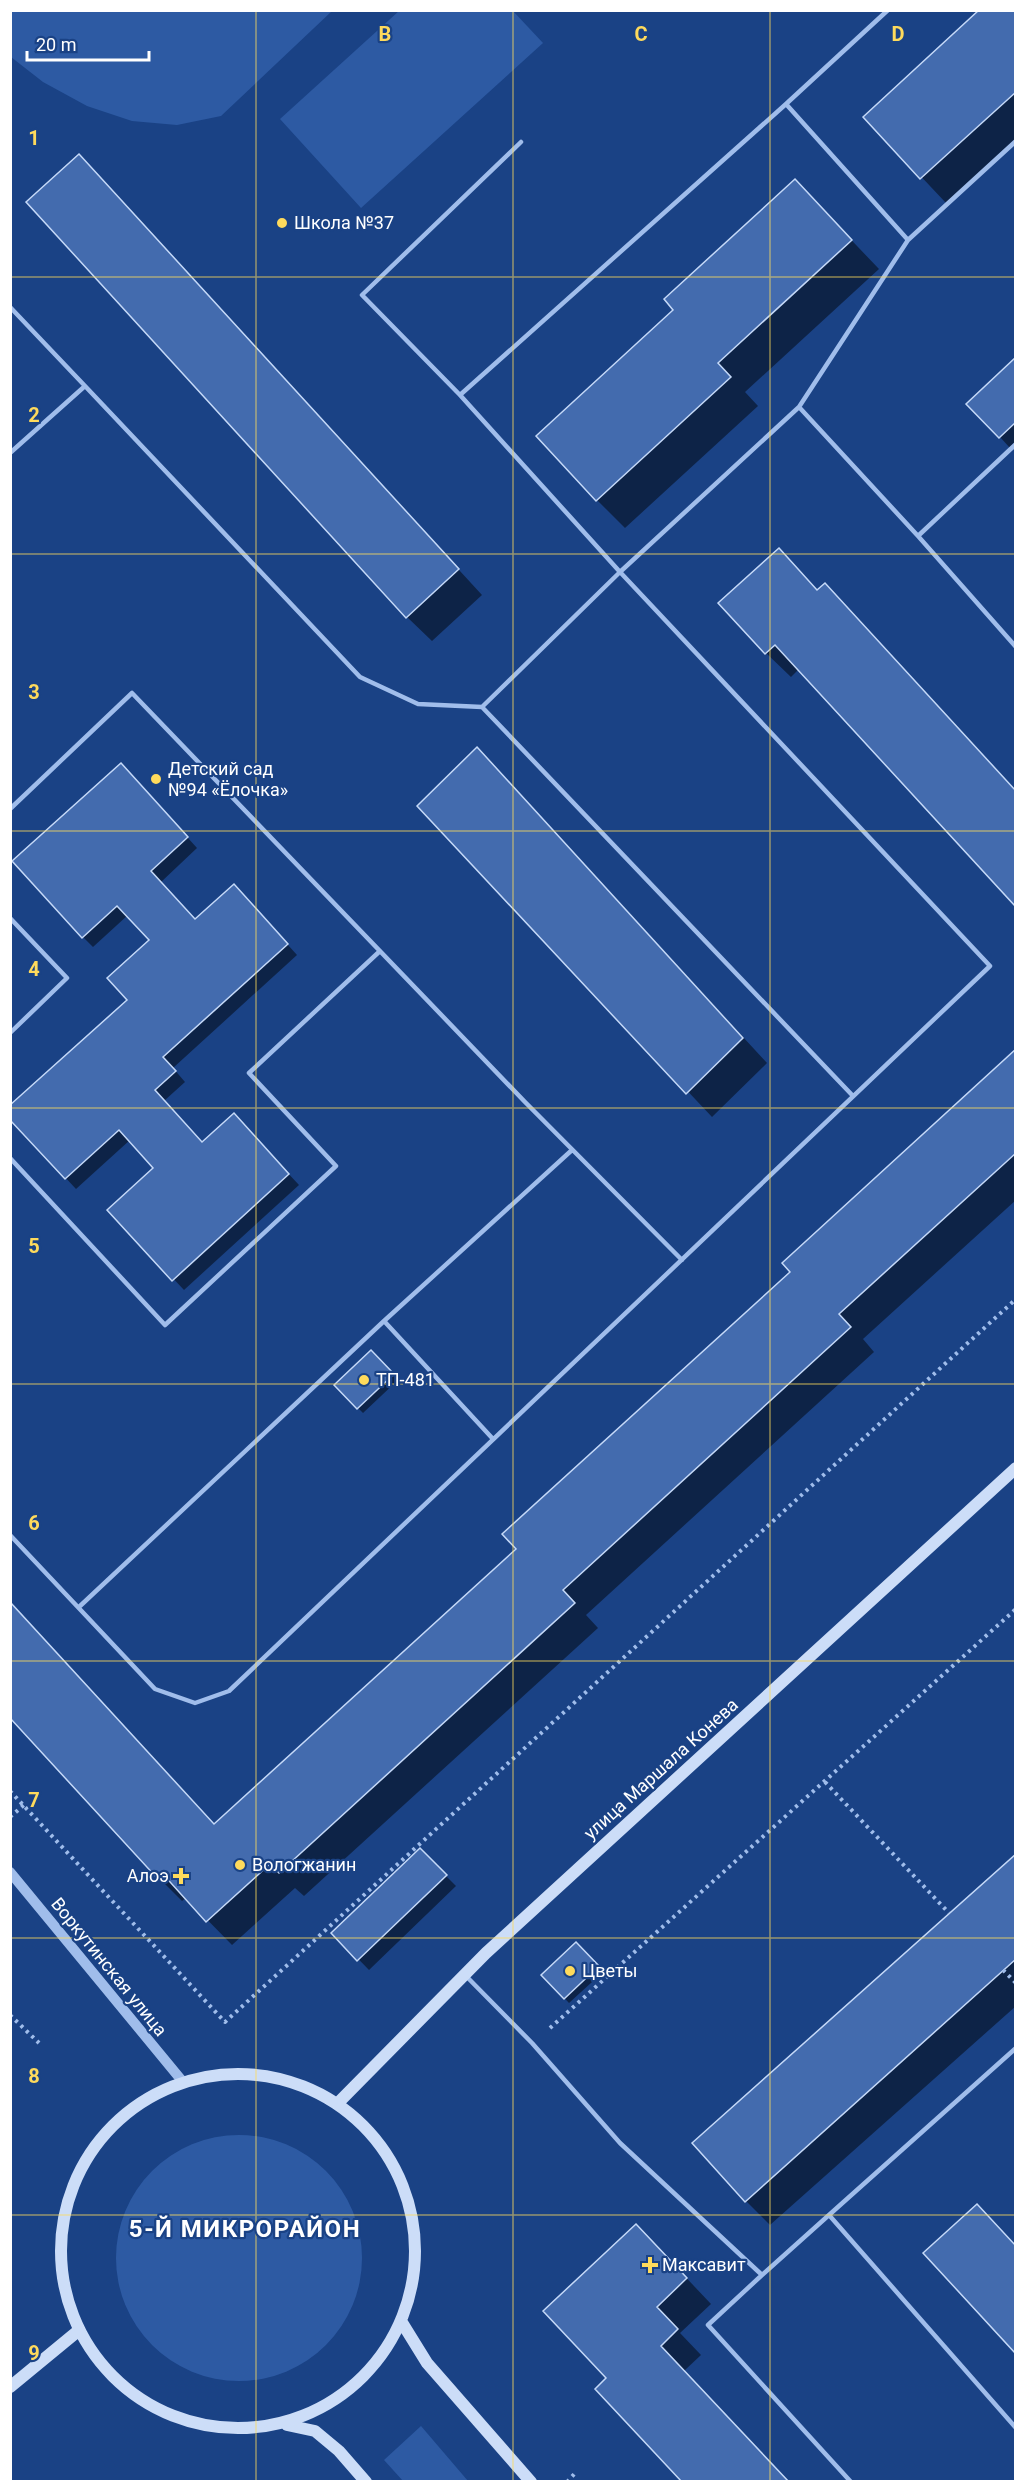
<svg xmlns="http://www.w3.org/2000/svg" width="1026" height="2492" font-family="Roboto,sans-serif">
	<style>
		.green { fill: #2d5aa3 }
		.shadow { fill: #0007 }
		.building { fill: #436bae; stroke: #c5d9f8; stroke-width: 1.5 }
		.lines { fill: none; stroke-linecap: round; stroke-linejoin: round }
		.path { stroke: #a0bdeb; stroke-width: 4; stroke-dasharray: 3 4.5; stroke-linecap: butt }
		.service { stroke: #a0bdeb; stroke-width: 4.5 }
		.tertiary { stroke: #a0bdeb; stroke-width: 10 }
		.secondary { stroke: #ccddf8; stroke-width: 12 }
		.grid { fill: none; stroke: #feda5c; stroke-width: 1.5; stroke-opacity: 0.55 }
		.poi-dot { fill: #feda5c; stroke: #1a4285; stroke-width: 2 }
		.labels { text-anchor: middle; stroke-width: 4.5; stroke-linejoin: round; paint-order: stroke }
		.poi-label { font-size: 18px; fill: #fff; stroke: #1a4285; text-anchor: start }
		.street-label { font-size: 18px; fill: #fff; stroke: #1a4285 }
		.district-label { font-size: 24px; font-weight: bold; letter-spacing: 1.5px; fill: #fff; stroke: #1a4285 }
		.grid-label { font-size: 20px; text-anchor: middle; font-weight: bold; fill: #feda5c; stroke: #1a4285; stroke-width: 4.5; stroke-linejoin: round; paint-order: stroke }
	</style>
	<rect width="100%" height="100%" fill="#1a4285"/>
	<path class="green" d="M10,11L11,10L332,11L221,116L177,125L132,121L87,106L43,82L11,57Z
		M399,11H513L543,43L361,208L280,119Z
		M116 2258a123 123 0 1 1 246 0a123 123 0 1 1-246 0Z
		M421,2426L468,2481H403L384,2460Z"/>
	<path class="shadow" d="M1016,10V139L946,203L865,117Z
		M79,156L482,595L432,641L407,617Z
		M795,181L879,269L745,392L758,406L625,528L597,500L675,310Z
		M1016,359V442L1010,448L1000,437Z
		M779,550L818,591L825,585L849,609L1016,791L799,669L791,677L766,653Z
		M477,749L767,1063L712,1117L419,806Z
		M131,775L197,848L160,883L195,921L244,896L297,955L173,1068L185,1082L164,1101L203,1144L244,1126L299,1185L184,1290L109,1210L155,1168L130,1140L76,1189L10,1118L129,1000L151,940L128,915L93,947L83,937Z
		M1016,1051V1200L863,1339L874,1352L586,1615L598,1628L304,1896L295,1888L232,1945L186,1898L182,1901L158,1877L10,1716V1602L215,1825L518,1549L792,1272Z
		M371,1352L398,1380L363,1413L336,1386Z
		M420,1850L456,1886L369,1970L333,1933Z
		M1016,1856V2006L770,2225L746,2201Z
		M576,1944L603,1972L569,2003L543,1975Z
		M660,2250L711,2304L680,2333L701,2355L684,2371L608,2378Z"/>
	<path class="building" d="M979,10H1016V92L920,179L863,117Z
		M79,154L459,569L406,618L26,202Z
		M795,179L852,240L718,363L731,377L596,501L536,436L673,310L664,299Z
		M1016,357V422L999,438L966,404Z
		M779,548L817,590L825,583L1016,791V907L775,645L765,654L718,603Z
		M477,747L743,1038L686,1094L417,806Z
		M121,763L188,837L151,871L195,919L234,884L288,944L163,1057L176,1071L155,1090L202,1142L234,1113L289,1174L172,1281L107,1210L153,1168L119,1130L65,1179L10,1120V1105L127,1000L107,978L149,940L117,906L82,938L12,861Z
		M1016,1049V1153L839,1314L851,1327L563,1590L575,1603L279,1873L270,1864L206,1922L162,1873L157,1878L10,1718V1602L214,1824L516,1549L502,1534L790,1272L782,1263Z
		M371,1350L394,1374L357,1409L334,1385Z
		M420,1848L447,1875L357,1961L331,1933Z
		M1016,1854V1959L745,2202L692,2143Z
		M576,1942L599,1966L564,1999L541,1975Z
		M977,2204L1016,2246V2354L923,2253Z
		M636,2224L687,2278L657,2307L678,2329L661,2346L789,2482H682L595,2389L606,2378L543,2311Z"/>
	<g class="lines">
		<path class="path" d="M825,1782L949,1913
			M10,1791L225,2022L1016,1299
			M10,1817L24,1805
			M1003,1970L1016,1983
			M10,2015L39,2043
			M550,2028L1016,1609
			M567,2482L577,2471"/>
		<path class="service" d="M786,104L888,10
			M10,307L85,386
			M460,395L362,295L521,142
			M799,407L908,240L1016,141
			M10,453L85,386L360,677L418,704L482,707
			M918,536L1016,444
			M10,809L132,693L525,1102L682,1260
			M10,918L67,978L10,1033
			M853,1096L482,707L620,572L460,395L786,104L908,240
			M10,1158L165,1325L336,1166L249,1073L380,951
			M384,1321L493,1439
			M10,1535L155,1689L195,1703L229,1691L990,966L620,572L799,407L918,536L1016,647
			M79,1607L384,1321L572,1150
			M466,1976L532,2043L620,2143L762,2275L829,2215L1016,2428
			M829,2215L1016,2048
			M762,2275L708,2325L851,2482"/>
		<path class="tertiary" d="M10,1872L183,2082"/>
		<path class="secondary" d="M61 2251a177 177 0 1 1 354 0a177 177 0 1 1-354 0Z
			M337,2104L486,1953L1016,1468
			M401,2321L427,2363L531,2482
			M10,2387L78,2331
			M287,2425L315,2431L339,2451L366,2482"/>
	</g>
	<path class="grid" d="M256,10V2482M513,10V2482M770,10V2482M10,277H1016M10,554H1016M10,831H1016M10,1108H1016M10,1384H1016M10,1661H1016M10,1938H1016M10,2215H1016"/>
	<g class="poi-dot">
		<circle cx="282" cy="223" r="6"/>
		<circle cx="156" cy="779" r="6"/>
		<circle cx="364" cy="1380" r="6"/>
		<circle cx="240" cy="1865" r="6"/>
		<path d="M178 1867h6v6h6v6h-6v6h-6v-6h-6v-6h6z"/>
		<circle cx="570" cy="1971" r="6"/>
		<path d="M647 2256h6v6h6v6h-6v6h-6v-6h-6v-6h6z"/>
	</g>
	<g class="labels">
		<g class="poi-label">
			<text x="294" y="229">Школа №37</text>
			<text x="168" y="775">Детский сад<tspan x="168" dy="21">№94 «Ёлочка»</tspan></text>
			<text x="376" y="1386">ТП-481</text>
			<text x="252" y="1871">Вологжанин</text>
			<text x="169" y="1882" text-anchor="end">Алоэ</text>
			<text x="582" y="1977">Цветы</text>
			<text x="662" y="2271">Максавит</text>
		</g>
		<g class="street-label">
			<text transform="translate(661 1769) rotate(-42)" y="6">улица Маршала Конева</text>
			<text transform="translate(109 1967) rotate(51)" y="6">Воркутинская улица</text>
		</g>
		<g class="district-label">
			<text x="245" y="2237">5-Й МИКРОРАЙОН</text>
		</g>
	</g>
	<g class="grid-label">
		<text x="385" y="41">B</text>
		<text x="641" y="41">C</text>
		<text x="898" y="41">D</text>
		<text x="34" y="145">1</text>
		<text x="34" y="422">2</text>
		<text x="34" y="699">3</text>
		<text x="34" y="976">4</text>
		<text x="34" y="1253">5</text>
		<text x="34" y="1530">6</text>
		<text x="34" y="1807">7</text>
		<text x="34" y="2083">8</text>
		<text x="34" y="2360">9</text>
	</g>
	<rect width="1026" height="2492" fill="none" stroke="#ffffff" stroke-width="24"/>
	<path d="M27 51v9h122v-9" fill="none" stroke="#ffffff" stroke-width="3"/>
	<text x="36" y="51" font-size="18" fill="#ffffff" stroke="#1a4285" stroke-width="4.5" paint-order="stroke">20 m</text>
</svg>
